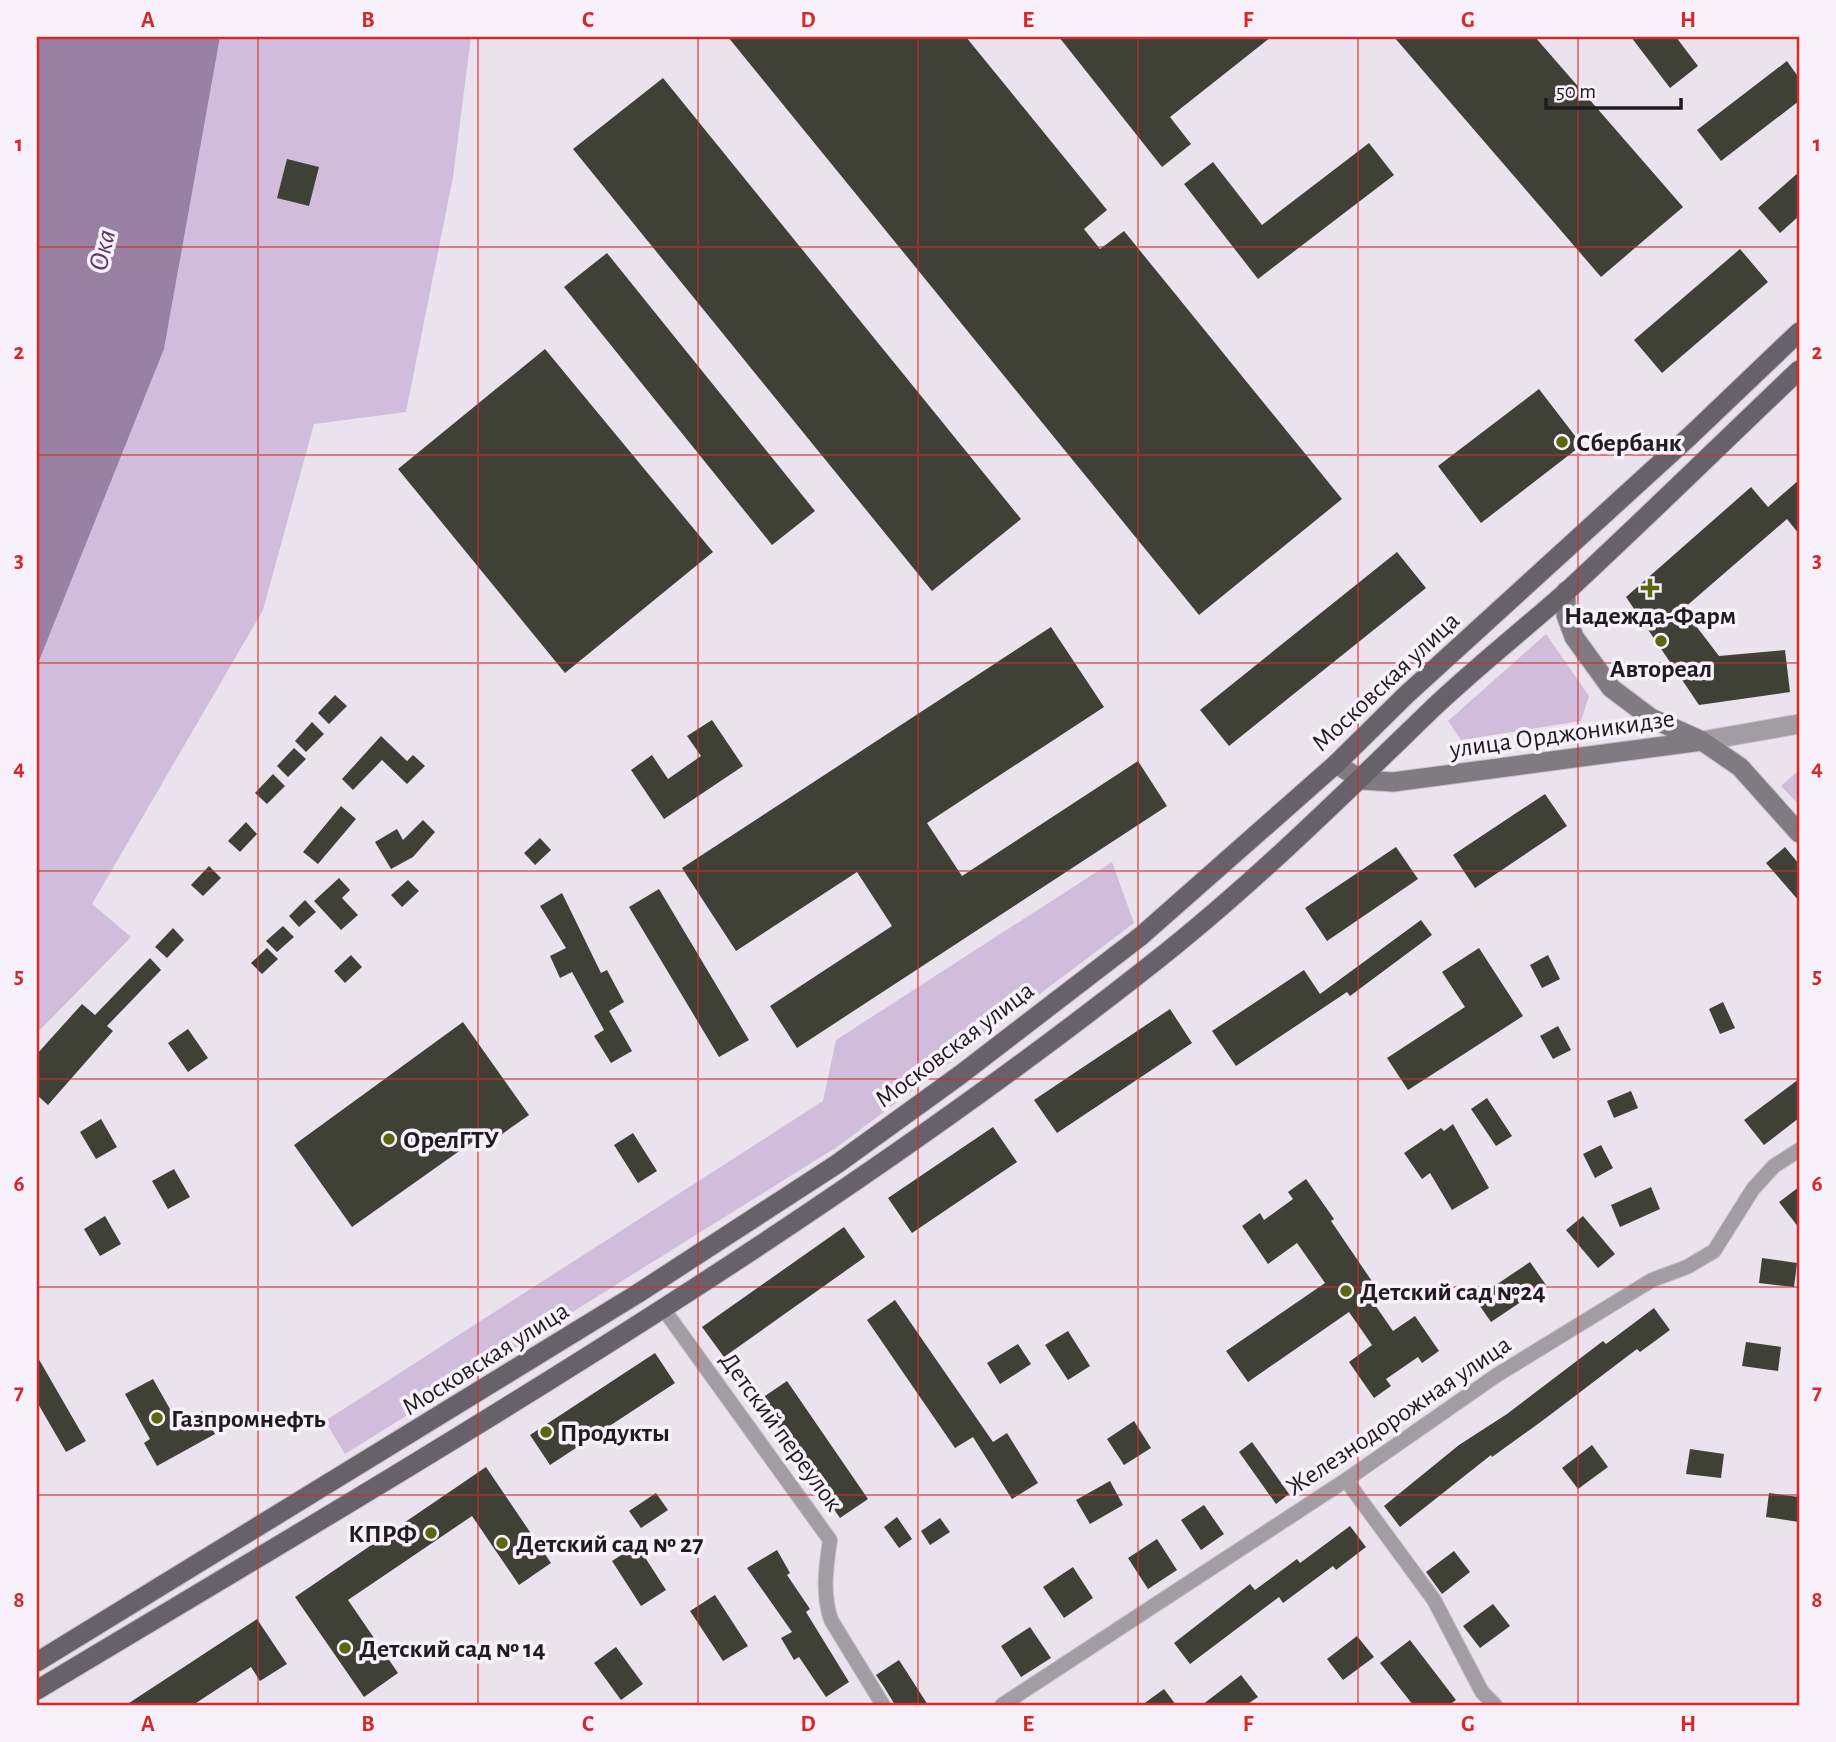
<svg xmlns="http://www.w3.org/2000/svg" width="1836" height="1742" font-family="'Alegreya Sans',sans-serif">
	<style>
		.green { fill: #d2bcdc }
		.water { fill: #9981a3 }
		.building { fill: #3f4137 }
		.lines { fill: none; stroke-linecap: round; stroke-linejoin: round }
		.minor-casing { stroke: #c5bfc9; stroke-width: 16 }
		.tertiary-casing { stroke: #c5bfc9; stroke-width: 21 }
		.secondary-casing { stroke: #c5bfc9; stroke-width: 21 }
		.primary-casing { stroke: #c5bfc9; stroke-width: 21 }
		.minor { stroke: #a19da2; stroke-width: 14 }
		.tertiary { stroke: #a19da2; stroke-width: 19 }
		.secondary { stroke: #7f7b81; stroke-width: 19 }
		.primary { stroke: #67626a; stroke-width: 19 }
		.grid { fill: none; stroke: #d62828; stroke-width: 2; stroke-opacity: 0.55 }
		.poi-dot { fill: #5a670f; stroke: #f8f0fb; stroke-width: 2.5 }
		.labels { text-anchor: middle; stroke-width: 7; stroke-linejoin: round; paint-order: stroke }
		.poi-label { font-size: 26px; font-weight: bold; fill: #1f1c20; stroke: #f8f0fb; text-anchor: start }
		.street-label { font-size: 26px; fill: #1f1c20; stroke: #f8f0fb }
		.water-label { font-size: 28px; font-style: italic; fill: #593767; stroke: #f8f0fb }
		.neatline { fill: none; stroke: #d62828; stroke-width: 2.5 }
		.grid-label { font-size: 23px; text-anchor: middle; font-weight: bold; fill: #d62828 }
	</style>
	<rect width="100%" height="100%" fill="#eae3ee"/>
	<path class="green" d="M220,37H471L453,177L406,412L314,424L263,610L92,904L131,937L37,1033V666L164,349Z
		M1546,634L1589,696L1581,721L1461,740L1448,721Z
		M1799,770V805L1781,786Z
		M1112,862L1134,923L840,1145L345,1454L325,1421L823,1101L836,1040Z"/>
	<path class="water" d="M37,37H220L164,349L37,666Z"/>
	<path class="building" d="M728,37H966L1107,210L1084,229L1100,249L1124,231L1342,499L1199,615Z
		M1059,37H1271L1170,117L1191,144L1162,167Z
		M1394,37H1535L1683,207L1601,277Z
		M1631,37H1676L1698,66L1670,88Z
		M1787,61L1799,78V101L1721,161L1697,130Z
		M663,78L1021,519L932,591L573,149Z
		M1369,143L1394,175L1258,279L1184,184L1213,162L1262,225Z
		M287,159L319,167L309,206L277,198Z
		M1799,172V216L1780,233L1758,208Z
		M1740,249L1768,282L1662,373L1634,340Z
		M607,253L815,511L772,545L564,287Z
		M545,349L713,552L565,673L398,469Z
		M1539,389L1582,445L1481,523L1438,466Z
		M1799,480V534L1787,519L1683,609L1719,656L1785,650L1790,692L1699,705L1626,597L1751,487L1768,507Z
		M1397,552L1426,588L1229,746L1200,710Z
		M1051,627L1104,707L927,823L962,876L1138,761L1167,806L797,1048L770,1006L892,926L857,872L736,951L682,868Z
		M335,695L347,706L329,724L318,713Z
		M712,720L743,766L664,819L631,770L652,755L668,779L701,756L687,736Z
		M312,722L324,734L306,752L295,741Z
		M381,736L407,761L413,755L425,766L407,784L382,760L353,790L342,779Z
		M294,748L306,759L288,777L277,766Z
		M273,774L285,786L267,804L255,793Z
		M1545,794L1567,826L1475,888L1453,855Z
		M341,806L356,819L318,864L303,852Z
		M423,820L435,832L413,857L391,869L375,842L397,829L403,840Z
		M246,822L257,834L240,852L228,841Z
		M540,838L551,850L535,865L524,853Z
		M1396,847L1418,879L1327,941L1305,908Z
		M1785,847L1799,864V901L1766,863Z
		M209,866L221,878L203,896L191,885Z
		M339,878L350,890L342,898L358,915L341,930L314,901Z
		M408,880L419,891L402,907L391,895Z
		M659,889L749,1040L719,1057L629,907Z
		M562,893L601,973L607,970L624,1002L609,1011L632,1051L611,1063L594,1036L604,1030L572,972L560,978L550,956L566,948L540,906Z
		M305,900L316,912L299,927L289,916Z
		M1421,920L1432,935L1350,996L1347,992L1236,1066L1212,1031L1304,970L1320,994Z
		M283,926L294,937L277,952L266,941Z
		M173,928L184,940L167,958L155,947Z
		M267,948L278,959L262,974L251,963Z
		M1479,948L1523,1016L1408,1090L1387,1058L1465,1007L1442,972Z
		M351,955L362,967L345,983L334,971Z
		M1548,955L1560,979L1542,988L1530,965Z
		M150,958L161,970L107,1026L113,1031L48,1105L37,1095V1054L82,1004L95,1015Z
		M1723,1002L1735,1028L1720,1034L1709,1009Z
		M1170,1009L1192,1043L1057,1133L1034,1100Z
		M463,1022L529,1115L495,1139L489,1130L352,1227L294,1145Z
		M1558,1026L1571,1050L1553,1059L1540,1036Z
		M188,1029L208,1058L188,1072L168,1043Z
		M1799,1079V1118L1764,1145L1744,1120Z
		M1631,1091L1638,1108L1614,1118L1607,1101Z
		M1487,1098L1512,1136L1496,1146L1471,1109Z
		M101,1119L117,1147L96,1159L80,1132Z
		M1453,1124L1489,1188L1452,1210L1430,1173L1422,1179L1404,1153L1441,1128L1444,1131Z
		M993,1127L1017,1162L912,1233L888,1198Z
		M633,1133L657,1171L638,1183L614,1145Z
		M1601,1145L1613,1168L1595,1178L1583,1154Z
		M174,1169L190,1197L168,1209L152,1181Z
		M1306,1179L1334,1219L1331,1221L1384,1299L1375,1305L1393,1331L1415,1316L1439,1351L1422,1363L1418,1357L1386,1379L1391,1386L1374,1398L1349,1362L1372,1345L1349,1312L1248,1382L1226,1351L1325,1283L1297,1243L1268,1264L1242,1226L1260,1213L1264,1220L1293,1199L1288,1192Z
		M1651,1187L1660,1209L1620,1227L1611,1205Z
		M1799,1187V1228L1779,1202Z
		M105,1216L121,1244L100,1256L84,1229Z
		M1583,1216L1615,1254L1598,1268L1566,1230Z
		M844,1227L865,1257L724,1357L702,1327Z
		M1762,1258L1797,1263L1794,1287L1759,1283Z
		M1530,1262L1546,1285L1491,1322L1475,1299Z
		M895,1300L993,1442L1007,1433L1038,1483L1012,1499L973,1437L955,1448L867,1320Z
		M1654,1308L1670,1330L1640,1352L1637,1349L1542,1421L1492,1457L1491,1455L1400,1527L1384,1506L1459,1445L1507,1414L1603,1341L1606,1344Z
		M1068,1331L1090,1366L1068,1380L1045,1345Z
		M1746,1342L1781,1347L1778,1371L1742,1366Z
		M1018,1344L1031,1364L1000,1384L987,1363Z
		M655,1353L675,1383L550,1465L530,1435Z
		M37,1356L86,1441L66,1452L37,1402Z
		M153,1379L179,1425L202,1411L215,1434L157,1466L144,1443L150,1439L125,1394Z
		M787,1381L868,1499L840,1518L759,1400Z
		M1134,1421L1151,1448L1124,1465L1107,1439Z
		M1252,1442L1289,1494L1276,1504L1239,1452Z
		M1592,1445L1608,1467L1578,1489L1562,1468Z
		M1690,1449L1724,1454L1721,1478L1686,1474Z
		M486,1467L551,1563L519,1585L472,1516L348,1600L398,1673L364,1697L295,1597Z
		M1110,1481L1123,1505L1090,1524L1076,1500Z
		M656,1493L668,1510L641,1528L629,1511Z
		M1769,1493L1799,1497V1522L1766,1517Z
		M1204,1505L1224,1534L1201,1550L1181,1520Z
		M897,1517L912,1539L899,1548L884,1527Z
		M940,1518L950,1532L930,1545L921,1531Z
		M1350,1526L1366,1547L1336,1570L1333,1566L1283,1603L1279,1597L1190,1664L1174,1643L1250,1584L1255,1590L1297,1559L1300,1563Z
		M1157,1539L1177,1570L1148,1589L1128,1558Z
		M637,1545L666,1590L641,1606L612,1561Z
		M777,1550L790,1573L787,1575L810,1609L806,1612L849,1682L826,1697L799,1657L794,1660L781,1638L792,1632L747,1568Z
		M1454,1551L1470,1572L1442,1594L1426,1572Z
		M1073,1567L1093,1598L1064,1618L1043,1587Z
		M715,1595L748,1646L723,1661L690,1611Z
		M1493,1604L1510,1626L1480,1648L1463,1626Z
		M257,1619L287,1664L260,1681L251,1667L193,1705H126Z
		M1030,1627L1051,1658L1021,1677L1001,1646Z
		M1357,1636L1374,1657L1343,1680L1327,1659Z
		M1410,1640L1456,1700L1449,1705H1413L1380,1663Z
		M616,1647L643,1684L621,1700L594,1663Z
		M899,1660L928,1705H895L884,1687L876,1675Z
		M1241,1675L1258,1697L1246,1705H1202Z
		M1164,1689L1176,1705H1142Z"/>
	<g class="lines">
		<g class="minor-casing">
			<path id="minor" d="M662,1307L830,1540C826,1567 822,1593 831,1620L883,1705
				M1346,1480L1434,1600L1482,1692L1495,1705
				M1002,1705L1346,1480L1497,1375L1652,1280L1687,1267L1714,1251L1753,1189L1774,1166L1799,1150"/>
		</g>
		<g class="tertiary-casing">
			<path id="tertiary" d="M1702,741L1799,724"/>
		</g>
		<g class="secondary-casing">
			<path id="secondary" d="M1566,591V615L1574,637L1611,688L1651,718L1702,741L1740,767L1799,833
				M1336,764L1362,780L1393,782L1702,741"/>
		</g>
		<g class="primary-casing">
			<path id="primary" d="M37,1662L637,1294L837,1164L960,1075L1141,936L1336,764L1406,695L1690,436L1799,332
				M37,1690C414,1464 808,1236 1153,963C1252,885 1342,796 1432,709C1475,668 1522,631 1566,592C1645,519 1721,444 1799,370"/>
		</g>
		<use href="#minor" class="minor"/>
		<use href="#tertiary" class="tertiary"/>
		<use href="#secondary" class="secondary"/>
		<use href="#primary" class="primary"/>
	</g>
	<path class="grid" d="M258,37V1705M478,37V1705M698,37V1705M918,37V1705M1138,37V1705M1358,37V1705M1578,37V1705M37,247H1799M37,455H1799M37,663H1799M37,871H1799M37,1079H1799M37,1287H1799M37,1495H1799"/>
	<g class="poi-dot">
		<circle cx="1562" cy="442" r="7"/>
		<path d="M1646.5 577.5h7v7h7v7h-7v7h-7v-7h-7v-7h7z"/>
		<circle cx="1661" cy="641" r="7"/>
		<circle cx="389" cy="1139" r="7"/>
		<circle cx="1346" cy="1291" r="7"/>
		<circle cx="157" cy="1418" r="7"/>
		<circle cx="546" cy="1432" r="7"/>
		<circle cx="431" cy="1533" r="7"/>
		<circle cx="502" cy="1543" r="7"/>
		<circle cx="345" cy="1648" r="7"/>
	</g>
	<g class="labels">
		<g class="poi-label">
			<text x="1576" y="451">Сбербанк</text>
			<text x="1650" y="624" text-anchor="middle">Надежда-Фарм</text>
			<text x="1661" y="677" text-anchor="middle">Автореал</text>
			<text x="403" y="1148">ОрелГТУ</text>
			<text x="1360" y="1300">Детский сад №24</text>
			<text x="171" y="1427">Газпромнефть</text>
			<text x="560" y="1441">Продукты</text>
			<text x="417" y="1542" text-anchor="end">КПРФ</text>
			<text x="516" y="1552">Детский сад № 27</text>
			<text x="359" y="1657">Детский сад № 14</text>
		</g>
		<g class="street-label">
			<text transform="translate(1385 681) rotate(-43)" y="9">Московская улица</text>
			<text transform="translate(1562 733) rotate(-8)" y="9">улица Орджоникидзе</text>
			<text transform="translate(954 1044) rotate(-37)" y="9">Московская улица</text>
			<text transform="translate(485 1358) rotate(-32)" y="9">Московская улица</text>
			<text transform="translate(1398 1415) rotate(-34)" y="9">Железнодорожная улица</text>
			<text transform="translate(782 1431) rotate(54)" y="9">Детский переулок</text>
		</g>
		<g class="water-label">
			<text transform="translate(101 250) rotate(-77)" y="10">Ока</text>
		</g>
	</g>
	<rect width="1836" height="1742" fill="none" stroke="#f8f0fb" stroke-width="77"/>
	<path d="M1546 98v10h135v-10" fill="none" stroke="#1f1c20" stroke-width="3.5"/>
	<text x="1556" y="98" font-size="21" fill="#1f1c20" stroke="#f8f0fb" stroke-width="5" paint-order="stroke">50 m</text>
	<rect x="38" y="38" width="1760" height="1666" class="neatline"/>
	<g class="grid-label">
		<text x="148" y="27">A</text>
		<text x="368" y="27">B</text>
		<text x="588" y="27">C</text>
		<text x="808" y="27">D</text>
		<text x="1028" y="27">E</text>
		<text x="1248" y="27">F</text>
		<text x="1468" y="27">G</text>
		<text x="1688" y="27">H</text>
		<text x="19" y="151">1</text>
		<text x="1817" y="151">1</text>
		<text x="19" y="359">2</text>
		<text x="1817" y="359">2</text>
		<text x="19" y="567">3</text>
		<text x="1817" y="567">3</text>
		<text x="19" y="775">4</text>
		<text x="1817" y="775">4</text>
		<text x="19" y="983">5</text>
		<text x="1817" y="983">5</text>
		<text x="19" y="1191">6</text>
		<text x="1817" y="1191">6</text>
		<text x="19" y="1399">7</text>
		<text x="1817" y="1399">7</text>
		<text x="19" y="1607">8</text>
		<text x="1817" y="1607">8</text>
		<text x="148" y="1731">A</text>
		<text x="368" y="1731">B</text>
		<text x="588" y="1731">C</text>
		<text x="808" y="1731">D</text>
		<text x="1028" y="1731">E</text>
		<text x="1248" y="1731">F</text>
		<text x="1468" y="1731">G</text>
		<text x="1688" y="1731">H</text>
	</g>
</svg>
